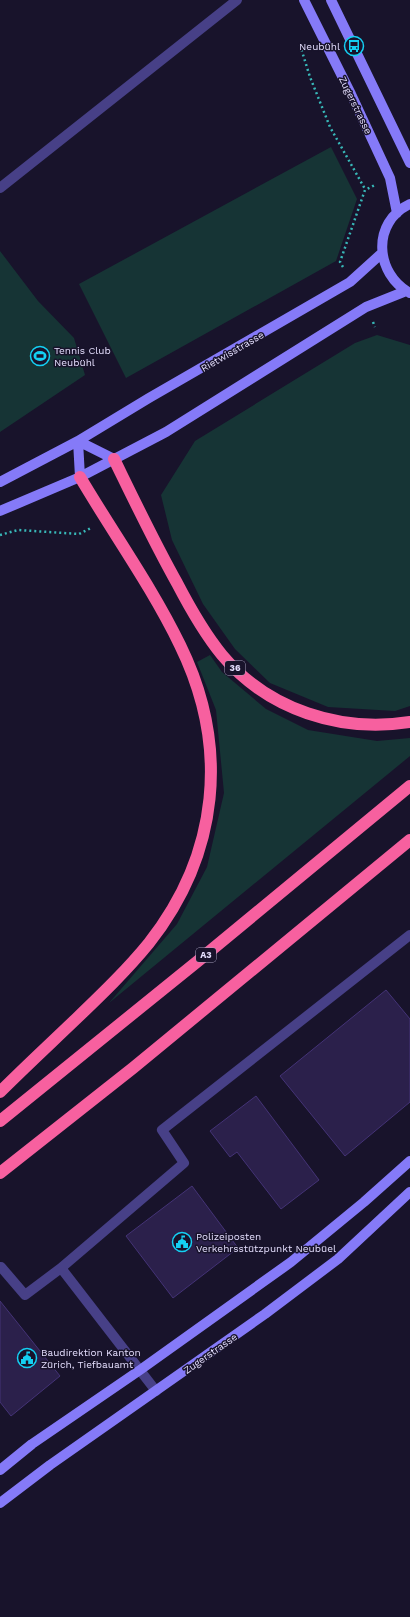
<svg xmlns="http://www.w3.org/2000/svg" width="410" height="1617" font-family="'Work Sans',sans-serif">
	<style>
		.green { fill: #163435 }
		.building { fill: #2b204b; stroke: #443376 }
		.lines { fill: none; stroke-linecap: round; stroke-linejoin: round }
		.path { stroke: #38b8b8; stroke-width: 2.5; stroke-dasharray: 2 3; stroke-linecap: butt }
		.lane { stroke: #474087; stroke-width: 10 }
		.secondary { stroke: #857af8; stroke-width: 10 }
		.highway { stroke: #f7609f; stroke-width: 12 }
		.labels { text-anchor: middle; stroke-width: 3; stroke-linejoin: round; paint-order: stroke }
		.shield { fill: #18132b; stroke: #a7a1be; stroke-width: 1 }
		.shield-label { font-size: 9px; font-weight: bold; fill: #e4defd }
		.poi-label { font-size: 10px; fill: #e4defd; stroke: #18132b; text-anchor: start }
		.street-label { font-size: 10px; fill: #e4defd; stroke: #18132b }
	</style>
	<rect width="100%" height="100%" fill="#18132b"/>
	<path class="green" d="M331,147L357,199L336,261L126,378L79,284Z
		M0,251L38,301L74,338L85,375L0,432Z
		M377,335L410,345V706L395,711L328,707L270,683L235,649L203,604L172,540L161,495L195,441L355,343Z
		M210,655L222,672L266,709L308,730L377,741L410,738V756L109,1003L177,924L207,867L224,793L216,710L197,662Z"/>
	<path class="building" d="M386,990L410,1019V1102L345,1156L280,1076Z
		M256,1096L319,1180L281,1209L237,1152L230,1157L210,1131Z
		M192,1186L238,1248L173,1298L126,1236Z
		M0,1301L60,1376L11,1416L0,1402Z"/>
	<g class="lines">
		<path class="path" d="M300,45L310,77L330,127L365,189
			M343,267L340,262L365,190L375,185
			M373,322L375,327
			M0,535L18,530L79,534L91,528"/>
		<path class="lane" d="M0,188L237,0
			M0,1268L1,1267L25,1295L61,1268L156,1391
			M61,1268L184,1163L162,1130L410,935"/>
		<path class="secondary" d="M304,0L351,94L390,178L397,213
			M331,0L410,163
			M410,204C371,222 375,274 410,293
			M78,441L114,459
			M78,441L80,477
			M0,482L78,441L149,398L350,282L382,253
			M0,511L80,477L166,432L366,307L406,291
			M0,1470L32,1444L140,1370L291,1262L364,1202L410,1161
			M0,1503L50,1465L265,1314L338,1259L410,1192"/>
		<path class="highway" d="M114,459C134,500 154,542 177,583C190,608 204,633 222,655C268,710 341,733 410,722
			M0,1092C25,1067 51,1043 76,1019C102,994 127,970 149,943C219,854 230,747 180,645C152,587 113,533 80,477
			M0,1121L198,961L410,786
			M0,1173L133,1068L410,840"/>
	</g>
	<defs>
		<g id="bus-ring" transform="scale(1)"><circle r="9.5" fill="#18132b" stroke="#14d0f3" stroke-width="1.5"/><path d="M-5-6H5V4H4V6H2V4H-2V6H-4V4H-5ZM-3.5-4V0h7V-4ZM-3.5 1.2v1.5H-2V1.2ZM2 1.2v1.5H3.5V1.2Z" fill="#14d0f3"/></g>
		<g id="stadium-ring" transform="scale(1)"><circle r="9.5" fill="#18132b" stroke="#14d0f3" stroke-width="1.5"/><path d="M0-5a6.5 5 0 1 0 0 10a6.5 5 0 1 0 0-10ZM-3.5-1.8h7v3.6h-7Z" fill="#14d0f3"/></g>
		<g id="civic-ring" transform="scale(1)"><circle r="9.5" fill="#18132b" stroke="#14d0f3" stroke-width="1.5"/><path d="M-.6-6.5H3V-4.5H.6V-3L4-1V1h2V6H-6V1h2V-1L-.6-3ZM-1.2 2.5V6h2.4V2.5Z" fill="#14d0f3"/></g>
	</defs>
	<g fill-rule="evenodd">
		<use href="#bus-ring" x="354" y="46"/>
		<use href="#stadium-ring" x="40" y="356"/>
		<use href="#civic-ring" x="182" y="1242"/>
		<use href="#civic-ring" x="27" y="1358"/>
	</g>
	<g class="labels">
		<g class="shield">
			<rect x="225" y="661" width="20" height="14" rx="3"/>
			<rect x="196" y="948" width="20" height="14" rx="3"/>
		</g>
		<g class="shield-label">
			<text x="235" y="671">36</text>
			<text x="206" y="958">A3</text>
		</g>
		<g class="poi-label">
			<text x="340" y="50" text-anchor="end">Neubühl</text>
			<text x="54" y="354">Tennis Club<tspan x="54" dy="12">Neubühl</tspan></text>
			<text x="196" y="1240">Polizeiposten<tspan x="196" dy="12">Verkehrsstützpunkt Neubüel</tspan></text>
			<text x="41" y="1356">Baudirektion Kanton<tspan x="41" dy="12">Zürich, Tiefbauamt</tspan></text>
		</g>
		<g class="street-label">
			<text transform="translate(356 105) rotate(64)" y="4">Zugerstrasse</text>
			<text transform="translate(232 351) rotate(-30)" y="4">Rietwisstrasse</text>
			<text transform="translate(210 1353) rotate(-35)" y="4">Zugerstrasse</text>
		</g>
	</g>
</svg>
